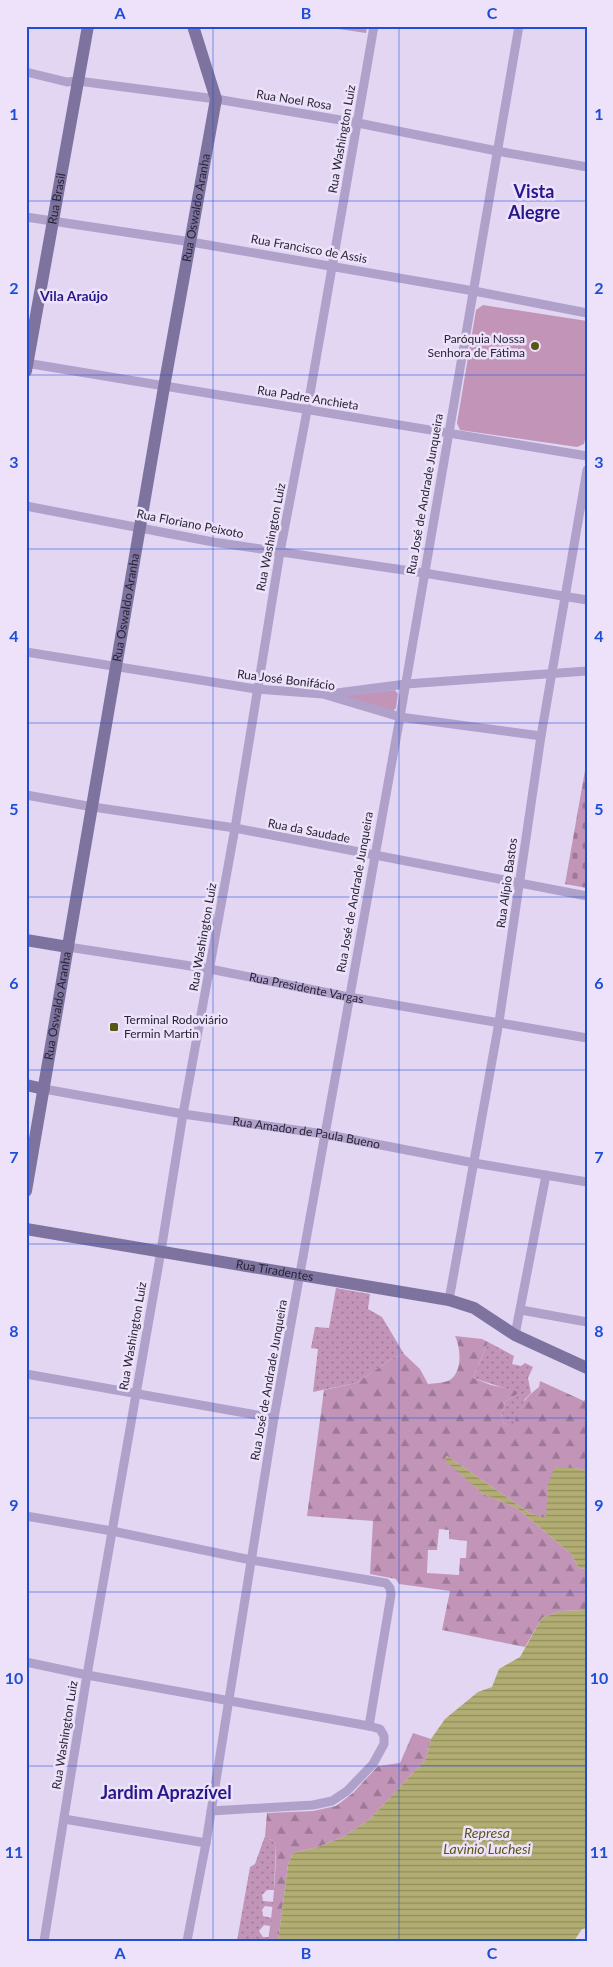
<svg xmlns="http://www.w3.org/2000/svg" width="613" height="1967" font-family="Lato,sans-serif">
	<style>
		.grass { fill: url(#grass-dots) }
		.forest { fill: url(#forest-firs); fill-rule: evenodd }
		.cemetery { fill: url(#cemetery-stones) }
		.park { fill: #c295b8 }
		.water { fill: url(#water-rules) }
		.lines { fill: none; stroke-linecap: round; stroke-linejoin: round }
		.street { stroke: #b0a1cb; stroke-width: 9 }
		.secondary { stroke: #7e739f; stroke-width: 12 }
		.grid { fill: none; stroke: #1d4ed8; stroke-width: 1; stroke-opacity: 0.55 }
		.poi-dot { fill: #595717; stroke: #ede2fa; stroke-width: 2 }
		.labels { text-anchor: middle; stroke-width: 5; stroke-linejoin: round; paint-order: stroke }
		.street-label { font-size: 12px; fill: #282535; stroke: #ede2fa }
		.poi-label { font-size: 12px; fill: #282535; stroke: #ede2fa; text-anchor: end }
		.neighbourhood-label { font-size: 14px; font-weight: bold; fill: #27188a; stroke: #ede2fa }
		.water-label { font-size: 14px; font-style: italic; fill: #595717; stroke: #ede2fa }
		.district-label { font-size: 18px; font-weight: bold; fill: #27188a; stroke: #ede2fa }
		.neatline { fill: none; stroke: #1d4ed8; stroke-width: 2 }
		.grid-label { font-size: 16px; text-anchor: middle; font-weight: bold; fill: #1d4ed8 }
	</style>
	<defs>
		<pattern id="grass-dots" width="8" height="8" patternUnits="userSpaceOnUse" patternTransform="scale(1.25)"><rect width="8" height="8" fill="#c295b8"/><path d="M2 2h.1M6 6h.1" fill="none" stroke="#9e7996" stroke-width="1.8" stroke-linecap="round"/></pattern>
		<pattern id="forest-firs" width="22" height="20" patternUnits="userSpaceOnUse" patternTransform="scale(1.25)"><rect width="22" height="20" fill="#c295b8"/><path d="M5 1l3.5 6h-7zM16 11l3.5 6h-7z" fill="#9e7996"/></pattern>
		<pattern id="cemetery-stones" width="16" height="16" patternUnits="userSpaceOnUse" patternTransform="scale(1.25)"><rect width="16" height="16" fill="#c295b8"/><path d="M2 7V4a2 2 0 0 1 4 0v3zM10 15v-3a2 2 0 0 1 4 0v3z" fill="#9e7996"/></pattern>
		<pattern id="water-rules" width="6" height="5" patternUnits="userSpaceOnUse" patternTransform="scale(1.25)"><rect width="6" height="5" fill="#b2ae73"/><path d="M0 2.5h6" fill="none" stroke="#918d5f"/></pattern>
	</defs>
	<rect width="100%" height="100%" fill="#e2d6f3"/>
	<path class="grass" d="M336,1288L370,1294L368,1309L382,1317L404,1354L395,1357L356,1383L313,1392L318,1349L311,1348L315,1327L329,1328Z
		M488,1342L514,1356L512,1364L521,1366L525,1363L533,1367L528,1378L531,1393L525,1399L514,1428L504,1423L501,1417L505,1402L519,1393L473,1378Z
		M265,1836L276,1843L274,1890H267L262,1895L263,1901L274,1902L273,1907L265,1906L262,1910L263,1916L272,1918L270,1926L264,1925L259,1931L263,1937H269L268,1941H237L250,1867L255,1864Z"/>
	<path class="forest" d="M455,1336L482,1339L488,1342L473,1378L491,1385L514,1390L519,1393L505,1402L501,1417L504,1423L514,1427C517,1410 524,1398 539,1387L540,1381L584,1401L587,1397V1471L575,1468L548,1484L547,1519L531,1514L447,1456L445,1459L483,1494L517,1508L571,1554L579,1568L587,1569V1610L561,1611L542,1618L525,1647L442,1630L450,1591L399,1584L396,1579L370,1574L373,1521L307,1516L324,1390L356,1383L395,1357L404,1354L420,1369L428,1384C434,1383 442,1383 448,1381C463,1374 461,1348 455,1336ZM439,1529L449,1530V1539L467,1541L466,1558H460L459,1575L427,1573L428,1550H437Z
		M413,1733L431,1739L426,1759L369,1820L343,1837L318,1847L293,1853L288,1865L278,1941H268C273,1908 276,1876 276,1843L265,1836L267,1813L313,1811L336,1806L353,1793L378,1766L400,1763Z"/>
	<path class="cemetery" d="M587,759V888L565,884Z"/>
	<path class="park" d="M318,26H367L366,33Z
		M483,305L587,321V430L584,444L577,447L460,430L457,423L476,310Z
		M395,690L398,694L396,708L393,711L343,696Z"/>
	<path class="water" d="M447,1456L531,1514L546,1518L548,1484L555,1467L575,1468L587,1471V1569L579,1568L571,1554L517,1508L483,1494L445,1460Z
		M587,1610V1928L582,1929L574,1941H278L288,1865L293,1853L318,1847L343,1837L369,1820L426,1759L431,1739L445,1719L478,1692L492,1687L499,1669L520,1657L542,1618L561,1611Z"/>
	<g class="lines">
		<g class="street">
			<path d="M26,72L67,82L78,81L216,99L358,123L497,151L587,167"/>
			<path d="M26,217L191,242L474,291L587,313"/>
			<path d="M26,363L587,456"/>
			<path d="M26,506L213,542L424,573L587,600"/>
			<path d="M26,652L256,689L323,694L400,717L541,736"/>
			<path d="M329,694L406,684L587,671"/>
			<path d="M26,795L93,807L235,828L587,896"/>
			<path id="s1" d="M68,947L210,969L349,997L587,1038"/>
			<path id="s2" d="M44,1089L183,1114L324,1134L474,1163L587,1182"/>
			<path d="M449,1300L499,1022L541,736L587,470"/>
			<path d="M521,1310L587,1322"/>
			<path d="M515,1335L546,1175"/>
			<path d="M26,1374L274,1418"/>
			<path d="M26,1516L112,1531L251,1560L386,1583L390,1588L391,1595L369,1726"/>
			<path d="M26,1662L87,1675L369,1726L380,1729L384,1736V1744L373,1764L347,1791L332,1801L313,1805L211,1811"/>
			<path d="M64,1819L206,1843"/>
			<path d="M44,1941L87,1675L161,1251L183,1114L235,828L280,552L307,411L374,26"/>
			<path d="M187,1941L206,1843L274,1418L400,717L519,26"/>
		</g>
		<g class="secondary">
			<path id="s3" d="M26,371L88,26"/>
			<path d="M26,940L68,947"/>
			<path d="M26,1085L44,1089"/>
			<path id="s4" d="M26,1191L164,387L216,99L193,26"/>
			<path id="s5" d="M26,1229L449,1300L474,1308L515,1335L587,1368"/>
		</g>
	</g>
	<path class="grid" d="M213,26V1941M399,26V1941M26,201H587M26,375H587M26,549H587M26,723H587M26,897H587M26,1070H587M26,1244H587M26,1418H587M26,1592H587M26,1766H587"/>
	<g class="poi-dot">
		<circle cx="535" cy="346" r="5"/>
		<rect x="109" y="1022" width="10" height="10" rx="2.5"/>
	</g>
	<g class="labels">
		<g class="street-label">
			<text transform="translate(294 100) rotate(9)" y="4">Rua Noel Rosa</text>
			<text transform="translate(342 139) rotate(-80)" y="4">Rua Washington Luiz</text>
			<text dy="4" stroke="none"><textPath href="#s3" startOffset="175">Rua Brasil</textPath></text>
			<text dy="4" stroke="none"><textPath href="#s4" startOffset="998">Rua Oswaldo Aranha</textPath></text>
			<text transform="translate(309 249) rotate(10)" y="4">Rua Francisco de Assis</text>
			<text transform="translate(308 398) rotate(9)" y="4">Rua Padre Anchieta</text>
			<text transform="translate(425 494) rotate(-80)" y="4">Rua José de Andrade Junqueira</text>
			<text transform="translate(190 524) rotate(11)" y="4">Rua Floriano Peixoto</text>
			<text transform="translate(271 537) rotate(-79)" y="4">Rua Washington Luiz</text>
			<text dy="4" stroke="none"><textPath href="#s4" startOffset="592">Rua Oswaldo Aranha</textPath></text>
			<text transform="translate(286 680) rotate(7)" y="4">Rua José Bonifácio</text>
			<text transform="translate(309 831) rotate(11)" y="4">Rua da Saudade</text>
			<text transform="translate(507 883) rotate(-82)" y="4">Rua Alípio Bastos</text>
			<text transform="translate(355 892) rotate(-80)" y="4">Rua José de Andrade Junqueira</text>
			<text transform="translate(203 937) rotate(-80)" y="4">Rua Washington Luiz</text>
			<text dy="4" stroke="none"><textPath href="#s1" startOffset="242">Rua Presidente Vargas</textPath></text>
			<text dy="4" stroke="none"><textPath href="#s4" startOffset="188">Rua Oswaldo Aranha</textPath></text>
			<text dy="4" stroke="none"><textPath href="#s2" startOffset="266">Rua Amador de Paula Bueno</textPath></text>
			<text dy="4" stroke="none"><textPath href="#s5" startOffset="252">Rua Tiradentes</textPath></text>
			<text transform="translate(133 1336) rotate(-80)" y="4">Rua Washington Luiz</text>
			<text transform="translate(269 1380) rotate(-80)" y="4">Rua José de Andrade Junqueira</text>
			<text transform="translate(65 1735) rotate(-81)" y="4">Rua Washington Luiz</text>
		</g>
		<g class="poi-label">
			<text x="525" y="343">Paróquia Nossa<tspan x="525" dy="14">Senhora de Fátima</tspan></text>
			<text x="124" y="1024" text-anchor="start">Terminal Rodoviário<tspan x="124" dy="14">Fermin Martin</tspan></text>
		</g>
		<g class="neighbourhood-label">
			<text x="74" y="301">Vila Araújo</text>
		</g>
		<g class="water-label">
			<text x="487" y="1838">Represa<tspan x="487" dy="16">Lavinio Luchesi</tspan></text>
		</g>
		<g class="district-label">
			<text x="534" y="198">Vista<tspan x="534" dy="21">Alegre</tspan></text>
			<text x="166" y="1799">Jardim Aprazível</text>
		</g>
	</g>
	<rect width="613" height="1967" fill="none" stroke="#ede2fa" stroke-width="55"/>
	<rect x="28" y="28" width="558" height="1912" class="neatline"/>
	<g class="grid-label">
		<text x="120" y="19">A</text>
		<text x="306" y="19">B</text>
		<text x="492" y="19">C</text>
		<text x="14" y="120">1</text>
		<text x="599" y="120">1</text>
		<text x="14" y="294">2</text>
		<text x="599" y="294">2</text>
		<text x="14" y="468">3</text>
		<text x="599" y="468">3</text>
		<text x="14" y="642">4</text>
		<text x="599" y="642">4</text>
		<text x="14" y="815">5</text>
		<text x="599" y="815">5</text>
		<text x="14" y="989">6</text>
		<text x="599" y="989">6</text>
		<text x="14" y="1163">7</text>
		<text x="599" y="1163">7</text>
		<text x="14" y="1337">8</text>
		<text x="599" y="1337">8</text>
		<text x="14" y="1511">9</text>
		<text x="599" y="1511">9</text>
		<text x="14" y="1684">10</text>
		<text x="599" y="1684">10</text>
		<text x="14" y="1858">11</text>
		<text x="599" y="1858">11</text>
		<text x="120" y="1959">A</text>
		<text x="306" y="1959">B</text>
		<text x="492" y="1959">C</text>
	</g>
</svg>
